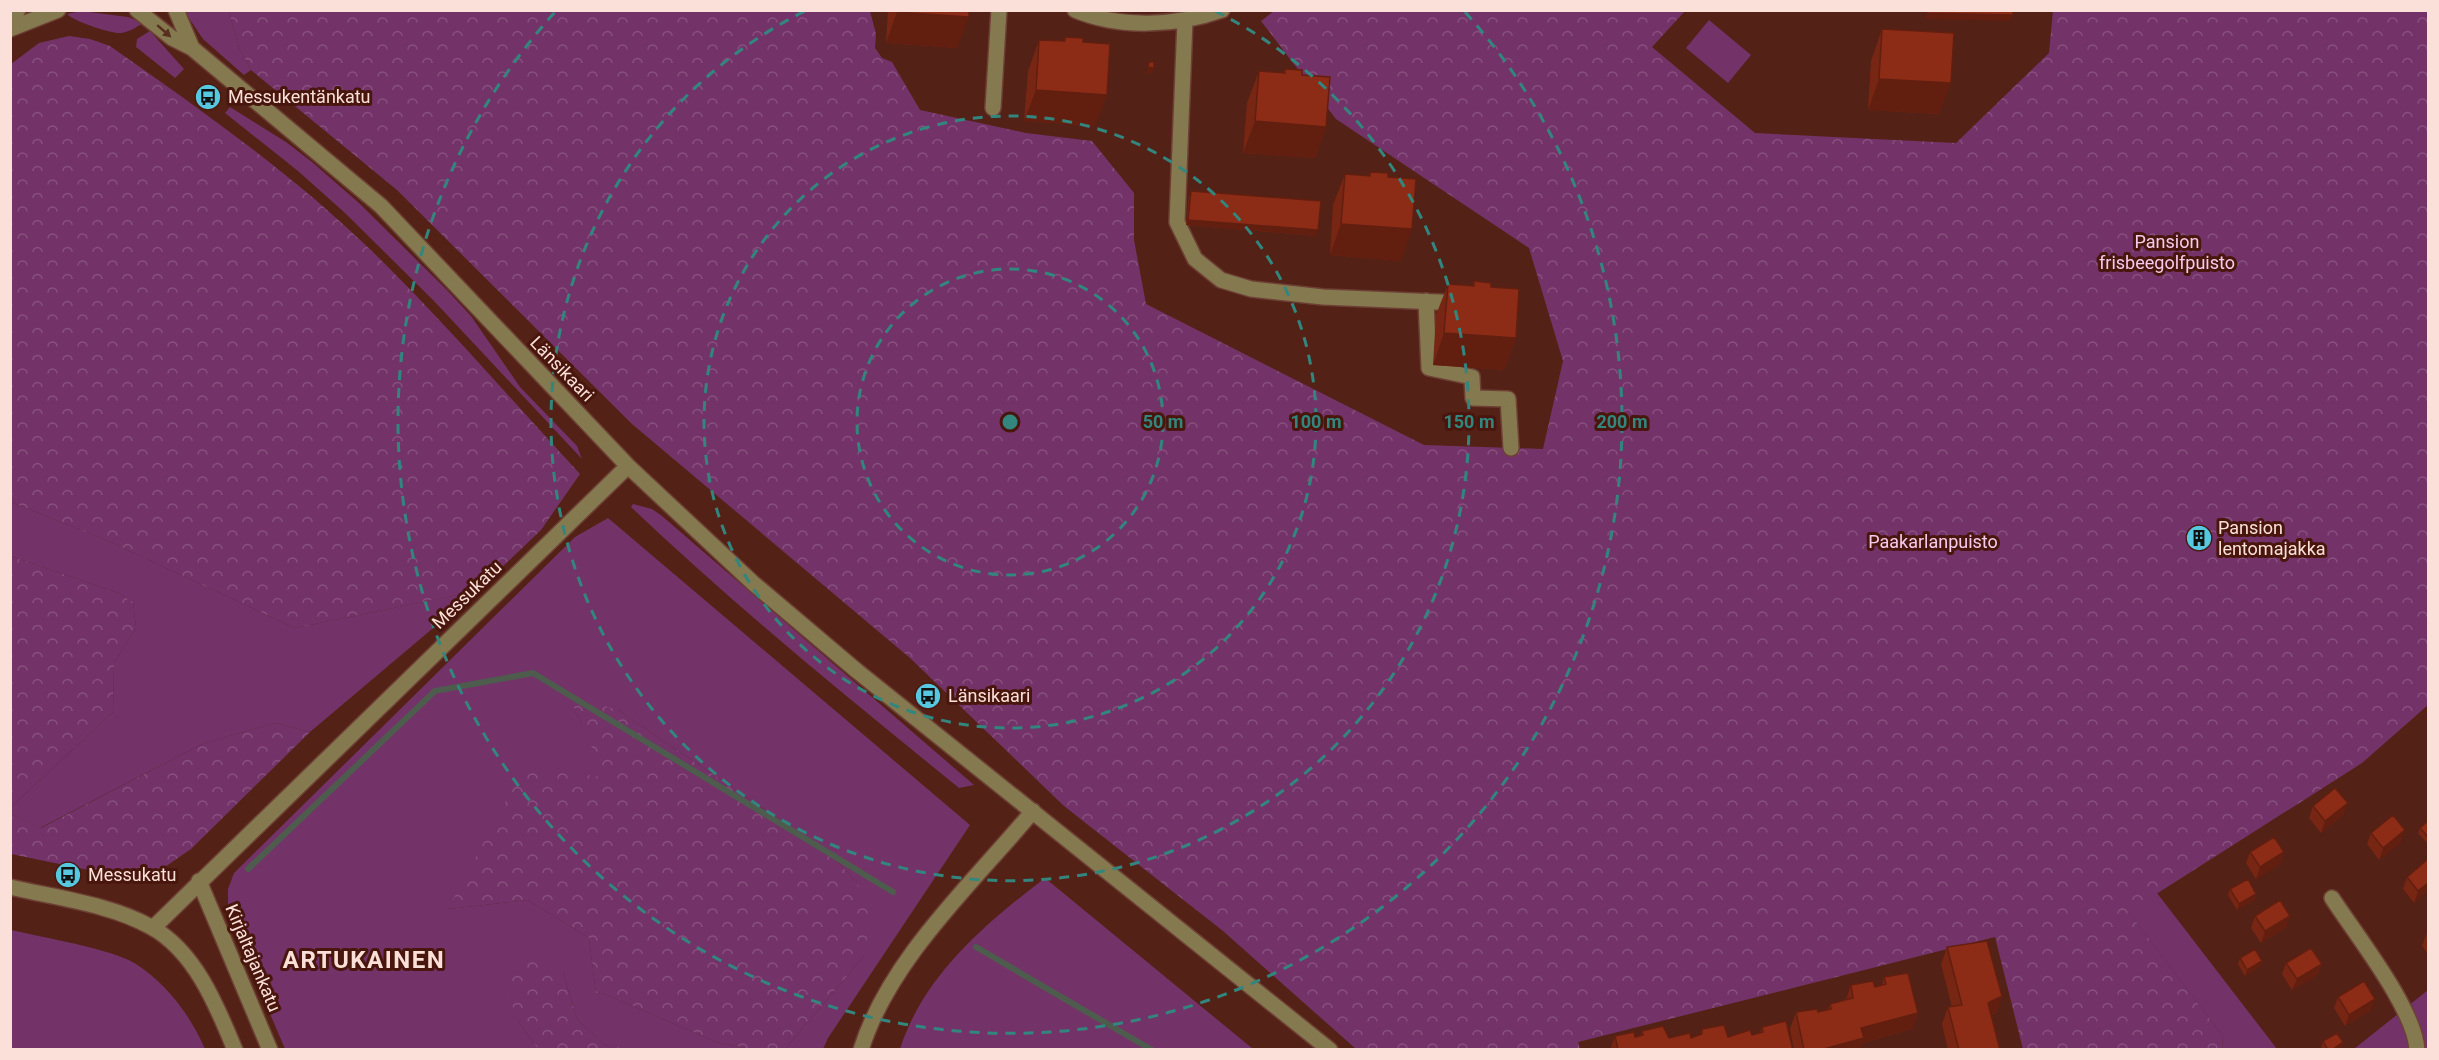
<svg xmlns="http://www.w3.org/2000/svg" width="2439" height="1060" font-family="Roboto,sans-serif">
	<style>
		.green { fill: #733369 }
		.forest { fill: url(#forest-crowns) }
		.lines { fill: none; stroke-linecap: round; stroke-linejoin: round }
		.stream { stroke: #4d5c4c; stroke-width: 6 }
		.minor-casing { stroke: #6e4035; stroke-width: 18 }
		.minor { stroke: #85794f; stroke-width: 15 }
		.wall { fill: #782614 }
		.shaded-wall { fill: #621f10 }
		.building { fill: #8c2c17; stroke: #621f10; stroke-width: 1.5 }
		.oneway { fill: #572f1d }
		.ring { fill: none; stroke: #32867e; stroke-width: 3; stroke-dasharray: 10 8 }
		.labels { text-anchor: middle; stroke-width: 6; stroke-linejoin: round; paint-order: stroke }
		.poi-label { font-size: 18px; fill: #fbe0d9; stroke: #48160c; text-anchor: start }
		.park-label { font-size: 18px; fill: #f5caec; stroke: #48160c }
		.street-label { font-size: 18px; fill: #fbe0d9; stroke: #48160c }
		.district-label { font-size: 24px; font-weight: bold; letter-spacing: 1.5px; fill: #fbe0d9; stroke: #48160c }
		.centre { fill: #32867e; stroke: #48160c; stroke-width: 3 }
		.ring-label { font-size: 18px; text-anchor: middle; font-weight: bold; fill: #32867e; stroke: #48160c; stroke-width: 6; stroke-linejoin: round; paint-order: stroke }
	</style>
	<defs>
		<pattern id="forest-crowns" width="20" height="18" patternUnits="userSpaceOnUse" patternTransform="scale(1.5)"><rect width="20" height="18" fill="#733369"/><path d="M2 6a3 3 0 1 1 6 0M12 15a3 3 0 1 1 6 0" fill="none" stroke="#88507e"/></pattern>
	</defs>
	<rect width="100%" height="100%" fill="#532116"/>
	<path class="green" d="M81,11L128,17L143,23C137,27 129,32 121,33C111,34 73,21 67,14Z
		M184,11H229L239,48L251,70L244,75L203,39Z
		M1709,20L1751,55L1728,83L1686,48Z
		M150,31L184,69L175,78L136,47L137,39Z
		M230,107L286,142L312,162L359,203L447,290L471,316L520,387L577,446L582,459L434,301L345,213L298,171L225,113Z
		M11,502L108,541L295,628L477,591L310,732L275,723L202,744L40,828L11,814V807L113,712L114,663L136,628L133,602L118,593L11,556Z
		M633,504L652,509L662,516L974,785L959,788C847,697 736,607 631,507Z
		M608,518L970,825L828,1038L823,1049H785L864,956L857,882L829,853L618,710L573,707L607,778L448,909L528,900L589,938L596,993L607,995L716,1042L750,1049L629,1050L605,1045L577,1019L563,973L519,1022L538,1049H285L228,915V889L234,873L575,537Z
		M1045,878L1253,1049H900C923,976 986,923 1045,878Z
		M2157,893L2277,1049H2223L2222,1035L2124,906Z
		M11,930C41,937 113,949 136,964C168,985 190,1015 205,1049H11Z
		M2428,990V1049H2354Z"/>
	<path class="forest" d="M229,11H870L876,34L875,48L882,58L892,62L920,110L1026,133L1092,141L1134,193V240L1146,304L1424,445L1543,449L1563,361L1529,248L1336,119L1261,21L1274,11H1685L1652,47L1755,133L1956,143L2049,53L2053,11H2428V705L2362,763L2139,905L2125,907L2222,1035L2223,1049H2023L1995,937L1578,1042L1580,1049H1356L1223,931L1064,806L910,658L632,424L397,190L251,70L239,48Z
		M69,36L90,39L110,46C207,114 305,183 388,267C455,334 516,405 580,474L541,530L477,591L295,628L108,541L11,502V64L39,43Z
		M11,556L118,593L133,602L136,628L114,663L113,712L11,807Z
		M587,701L618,710L829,853L857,882L871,920L864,956L785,1049H750L716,1042L607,995L596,993L589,938L528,900L448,909L525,765L606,778L573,707Z
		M275,723L310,732L191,849L162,869L137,880L11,854V814L41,828L202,744Z
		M533,957L563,973L577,1019L605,1045L629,1049H538L519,1022L504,984Z"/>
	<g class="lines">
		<path class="stream" d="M248,869L435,691L533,673L893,892
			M976,947L1152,1050"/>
		<g class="minor-casing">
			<path id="minor" d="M137,10L172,38L192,48L381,206L628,466L753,583L857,671L1330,1050
				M176,10L192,48
				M1075,10C1120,29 1177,26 1222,10
				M1185,20L1177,222L1195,259L1221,280L1251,289L1323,297L1460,303
				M10,21L18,10
				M10,29L58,10
				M993,108L999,10
				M1426,301L1429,368L1472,377L1473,398L1508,399L1511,448
				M199,881L270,1050
				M10,887C56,898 110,904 151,927C195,951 217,1006 235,1050
				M2332,898C2356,935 2415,1009 2417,1050
				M153,928L628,466
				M861,1050C889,959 974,882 1033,811"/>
		</g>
		<use href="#minor" class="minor"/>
	</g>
	<path class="wall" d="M888,10H969L957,48L886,43Z
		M1882,29L1939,114L1868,110L1871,61Z
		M1065,37L1083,42L1095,126L1024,121L1028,71L1039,40L1064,41Z
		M1285,69L1326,127L1315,158L1243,153L1247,103L1259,71L1283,73Z
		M1370,172L1388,177L1401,261L1330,255L1333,205L1345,174L1369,176Z
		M1191,191L1316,236L1186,225L1189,197Z
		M1474,281L1491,287L1516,338L1504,370L1433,365L1436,315L1448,284L1472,286Z
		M2195,531L2204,537L2199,542L2193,537Z
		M2313,806L2344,814L2321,833L2309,818Z
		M2428,821V840L2426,842L2418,833L2420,828Z
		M2371,833L2401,842L2379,860L2367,844Z
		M2250,852H2284L2280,864L2256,879L2246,863Z
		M2407,877L2428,891L2414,903L2403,889Z
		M2230,889L2256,894L2254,900L2237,910L2228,895Z
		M2255,916H2290L2286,927L2261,943L2251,928Z
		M2428,933V954L2422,946L2426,935Z
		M1947,947L2002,996L1996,1013L1992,1015L2000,1050H1948L1942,1024L1948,1007H1952L1941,964Z
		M2240,958L2262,961L2260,966L2245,976L2238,964Z
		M2286,963L2322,964L2317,975L2292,990L2282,974Z
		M1884,977L1918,1013L1912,1029L1863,1043L1860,1050H1794L1790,1029L1796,1012H1818L1828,1009L1830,1004L1846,1000L1851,985L1875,987L1882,985Z
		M2338,997L2371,1010L2345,1026L2334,1008Z
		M1762,1027L1793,1050H1610L1615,1036L1635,1037L1640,1036L1642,1031L1669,1038H1691L1700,1035L1702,1029L1728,1037L1752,1035L1760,1033Z
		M2323,1041L2343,1042L2341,1048L2339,1050H2323L2321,1047Z"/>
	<path class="shaded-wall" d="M897,12L969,17L957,48L886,43Z
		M1927,13L2013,15L2010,21L1925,19Z
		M1148,67L1154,68L1152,73H1146Z
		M1879,79L1951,83L1939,114L1868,110Z
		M1036,90L1107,95L1095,126L1024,121Z
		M1255,121L1326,127L1315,158L1243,153Z
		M1188,220L1318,230L1316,236L1186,225Z
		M1341,224L1412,229L1401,261L1330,255Z
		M1444,333L1516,338L1504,370L1433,365Z
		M2206,531L2204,537L2199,542L2201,536Z
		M2348,803L2344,814L2321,833L2325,821Z
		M2405,830L2401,842L2379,860L2383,848Z
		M2284,852L2280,864L2256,879L2260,867Z
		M2428,883V891L2414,903L2418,891Z
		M2256,894L2254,900L2237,910L2239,904Z
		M2290,916L2286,927L2261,943L2265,931Z
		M2262,961L2260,966L2245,976L2247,970Z
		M2322,964L2317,975L2292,990L2297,979Z
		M2002,996L1996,1013L1982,1020L1988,1003Z
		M2375,999L2371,1010L2345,1026L2349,1015Z
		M1918,1013L1912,1029L1863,1043L1860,1050H1820L1861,1028Z
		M2343,1042L2341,1048L2339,1050H2332Z"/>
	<path class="building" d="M897,10H969V17L897,12Z
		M1927,10H2013V15L1927,13Z
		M1882,29L1954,33L1951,83L1879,79Z
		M1065,37L1083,38V42L1110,44L1107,95L1036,90L1039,40L1065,41Z
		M1149,62H1154V68L1148,67Z
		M1285,69L1302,70V75L1330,77L1326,127L1255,121L1259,71L1285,73Z
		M1370,172L1388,173V177L1416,179L1412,229L1341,224L1345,174L1370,176Z
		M1191,191L1321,201L1318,230L1188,220Z
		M1474,281L1491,283V287L1519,289L1516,338L1444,333L1448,284L1474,286Z
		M2201,526L2206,531L2201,536L2195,531Z
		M2335,788L2348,803L2325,821L2313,806Z
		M2393,815L2405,830L2383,848L2371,833Z
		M2428,821V837L2420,828Z
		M2274,837L2284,852L2260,867L2250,852Z
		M2428,859V883L2418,891L2407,877Z
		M2248,879L2256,894L2239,904L2230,889Z
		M2280,900L2290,916L2265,931L2255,916Z
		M1987,941L2002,996L1988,1003L2000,1050H1959L1948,1007L1962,1005L1947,947Z
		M2311,948L2322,964L2297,979L2286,963Z
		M2255,949L2262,961L2247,970L2240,958Z
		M1908,973L1918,1013L1861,1028L1864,1038L1820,1050H1804L1796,1012L1817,1009L1818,1012L1831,1009L1830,1004L1853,998L1851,985L1873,981L1875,987L1886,984L1884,977Z
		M2364,981L2375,999L2349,1015L2338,997Z
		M1786,1021L1793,1050H1618L1615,1036L1634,1032L1635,1037L1643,1035L1642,1031L1663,1026L1669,1038L1690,1033L1691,1038L1702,1034V1029L1724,1025L1728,1037L1750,1030L1752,1035L1763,1032L1762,1027Z
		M2337,1033L2343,1042L2332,1050H2328L2323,1041Z"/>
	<defs><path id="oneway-solid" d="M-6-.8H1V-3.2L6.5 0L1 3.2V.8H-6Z" transform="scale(1.5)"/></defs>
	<use class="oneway" href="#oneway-solid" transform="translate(164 31) rotate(41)"/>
	<g class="ring">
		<circle cx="1010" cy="422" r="153"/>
		<circle cx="1010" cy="422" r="306"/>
		<path d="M1215 11A459 459 0 1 1 805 11"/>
		<path d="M1465 12A612 612 0 1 1 555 12"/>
	</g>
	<defs>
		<g id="bus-disc" transform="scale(1.35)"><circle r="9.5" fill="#56c9e1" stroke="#48160c"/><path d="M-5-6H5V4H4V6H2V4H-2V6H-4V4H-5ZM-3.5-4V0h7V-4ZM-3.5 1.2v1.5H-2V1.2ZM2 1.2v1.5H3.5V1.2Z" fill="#111"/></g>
		<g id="building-disc" transform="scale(1.35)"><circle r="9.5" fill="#56c9e1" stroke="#48160c"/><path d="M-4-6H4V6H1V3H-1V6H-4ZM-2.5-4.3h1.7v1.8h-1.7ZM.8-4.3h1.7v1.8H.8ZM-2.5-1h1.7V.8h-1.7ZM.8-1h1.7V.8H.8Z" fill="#111"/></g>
	</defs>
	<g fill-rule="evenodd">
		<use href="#bus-disc" x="208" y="97"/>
		<use href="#building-disc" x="2199" y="538"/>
		<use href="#bus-disc" x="928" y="696"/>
		<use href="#bus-disc" x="68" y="875"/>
	</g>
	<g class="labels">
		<g class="poi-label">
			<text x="228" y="103">Messukentänkatu</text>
			<text x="2218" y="534">Pansion<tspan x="2218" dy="21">lentomajakka</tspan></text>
			<text x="948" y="702">Länsikaari</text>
			<text x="88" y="881">Messukatu</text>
		</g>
		<g class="park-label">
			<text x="2167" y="248">Pansion<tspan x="2167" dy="21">frisbeegolfpuisto</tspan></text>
			<text x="1933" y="548">Paakarlanpuisto</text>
		</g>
		<g class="street-label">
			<text transform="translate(562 369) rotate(46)" y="6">Länsikaari</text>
			<text transform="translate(467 595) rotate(-44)" y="6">Messukatu</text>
			<text transform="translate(253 958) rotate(67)" y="6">Kirjaltajankatu</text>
		</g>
		<g class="district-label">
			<text x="364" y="968">ARTUKAINEN</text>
		</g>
	</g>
	<circle cx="1010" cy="422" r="9" class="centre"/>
	<g class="ring-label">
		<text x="1163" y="428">50 m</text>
		<text x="1316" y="428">100 m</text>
		<text x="1469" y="428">150 m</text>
		<text x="1622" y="428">200 m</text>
	</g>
	<rect width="2439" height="1060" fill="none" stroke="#fbe0d9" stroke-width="24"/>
</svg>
